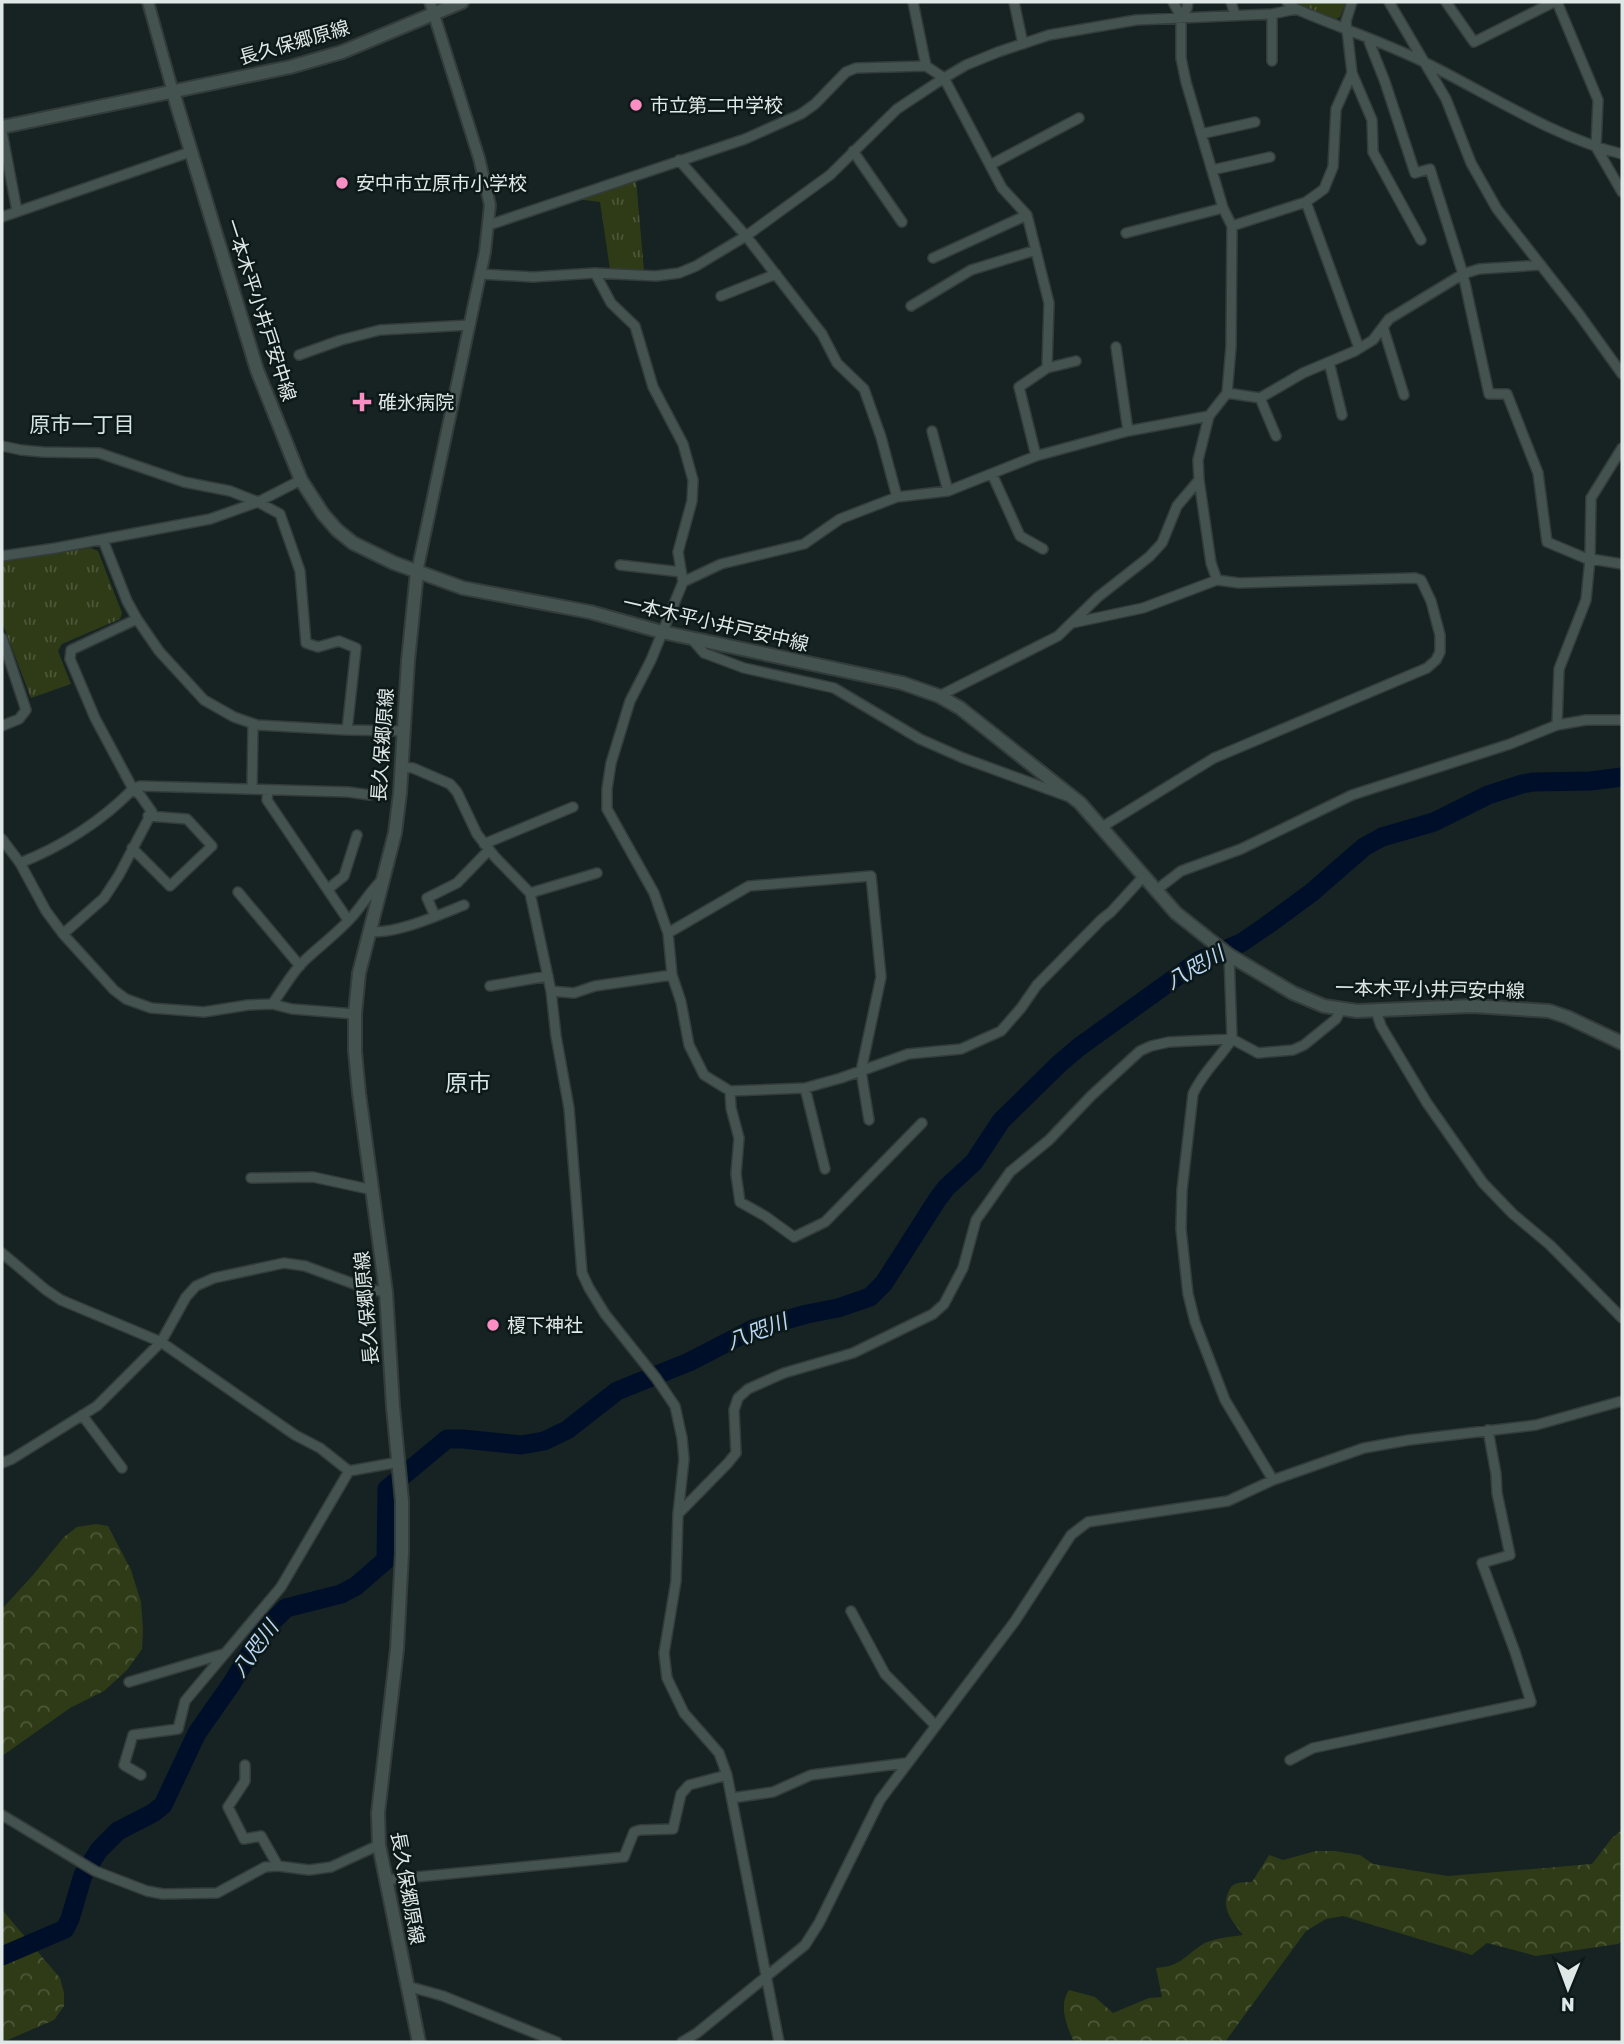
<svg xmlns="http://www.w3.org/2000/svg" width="1624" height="2044" font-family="Rubik,'Noto Sans JP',sans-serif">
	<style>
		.forest { fill: url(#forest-crowns) }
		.park { fill: url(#park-tufts) }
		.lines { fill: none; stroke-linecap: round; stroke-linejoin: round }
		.river { stroke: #000f29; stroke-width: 19 }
		.minor-casing { stroke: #333c3b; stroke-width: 12 }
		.tertiary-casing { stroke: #333c3b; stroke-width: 14 }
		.secondary-casing { stroke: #333c3b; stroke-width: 16 }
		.minor { stroke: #445250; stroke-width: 9 }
		.tertiary { stroke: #445250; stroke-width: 10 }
		.secondary { stroke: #445250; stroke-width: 12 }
		.poi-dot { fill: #fb8fc3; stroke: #0d1918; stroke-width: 2.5 }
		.labels { text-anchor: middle; stroke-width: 5; stroke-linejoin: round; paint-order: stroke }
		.street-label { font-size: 19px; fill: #e0e8e7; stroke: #0d1918 }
		.poi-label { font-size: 19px; fill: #e0e8e7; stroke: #0d1918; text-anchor: start }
		.neighbourhood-label { font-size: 21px; fill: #d4e5e3; stroke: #0d1918 }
		.water-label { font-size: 21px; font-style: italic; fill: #bbd7f8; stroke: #0d1918 }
		.quarter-label { font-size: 23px; fill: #d4e5e3; stroke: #0d1918 }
	</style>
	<defs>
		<pattern id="forest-crowns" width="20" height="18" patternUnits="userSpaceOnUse" patternTransform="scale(1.75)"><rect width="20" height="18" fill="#2f3b17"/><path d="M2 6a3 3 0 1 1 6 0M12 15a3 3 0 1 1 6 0" fill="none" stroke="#4d5739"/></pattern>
		<pattern id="park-tufts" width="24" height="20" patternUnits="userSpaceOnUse" patternTransform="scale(1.75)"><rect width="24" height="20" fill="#2f3b17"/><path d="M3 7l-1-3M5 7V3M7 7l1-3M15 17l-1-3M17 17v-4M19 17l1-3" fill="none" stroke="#4d5739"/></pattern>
	</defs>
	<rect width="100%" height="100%" fill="#162322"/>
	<path class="forest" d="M96,1524L108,1526L131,1570L141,1602L143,1629L142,1649L127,1670L104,1691L70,1708L2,1756V1609L33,1575L64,1537L77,1527Z
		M1622,1830V1941L1618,1944L1536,1956L1487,1943L1472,1955L1343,1916L1326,1919L1306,1931L1225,2042H1074C1067,2026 1058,2006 1069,1990L1095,1997L1113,2013L1149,1998L1162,1997L1156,1968C1180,1966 1183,1958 1200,1946C1211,1938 1230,1937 1243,1935C1234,1923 1221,1910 1228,1893C1230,1889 1230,1887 1235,1884C1240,1882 1247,1882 1252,1882L1269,1855L1283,1860L1316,1851H1335L1360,1855L1373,1864L1448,1876L1592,1864L1612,1838Z
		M2,1905L4,1912L60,1978L64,1993V2006L54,2020L3,2042Z"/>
	<path class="park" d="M1295,2H1346L1340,17L1335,20Z
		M636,179L644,271L610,269L600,202L577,199Z
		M91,548L98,551L122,613L120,619L62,644L58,651L71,684L31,698L2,622V561Z"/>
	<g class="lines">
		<path class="river" d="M2,1956L65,1929L70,1919L83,1875L99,1850L118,1831L153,1813L163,1805L197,1733L232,1683L263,1631L286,1608L341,1594L356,1586L386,1560L387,1489L447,1439H463L521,1445L544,1441L567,1430L617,1391L689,1362L753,1329L807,1314L838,1308L870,1297L884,1283L937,1200L946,1188L974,1162L1001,1121L1059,1064L1079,1047L1200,960L1241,943L1266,926L1311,893L1364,847L1382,837L1434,822L1488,795L1522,784L1533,782L1590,781L1622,777"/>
		<g class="minor-casing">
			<path id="minor" d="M913,2L926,66
				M1014,2L1023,44
				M1231,2L1235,15
				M1287,2L1296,9C1338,27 1383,42 1424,62C1487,93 1555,138 1622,154
				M1389,2L1446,99L1471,163L1497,209L1579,314L1622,374
				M1446,2L1474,42L1554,2
				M1557,2L1598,100L1596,147L1622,192
				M1272,14V61
				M1181,17L1187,8L1188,2
				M1368,39L1385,82L1415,173L1430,169L1463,274L1489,394H1507L1538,473L1547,542L1585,558L1622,564
				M1352,73L1372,120L1373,152L1421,240
				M2,132L17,211
				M1201,134L1255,122
				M853,151L902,222
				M679,160L746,236L822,334L837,363L864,389L881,437L897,497
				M990,165L1079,118
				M1212,170L1270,157
				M1306,202L1359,348
				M2,217L190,152
				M489,225L745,139L801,114L815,104L846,72L856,68L926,66L944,78L1002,188L1027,215L1049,303L1047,368
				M1232,226L1306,202L1324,189L1333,167L1336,109L1352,73L1346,21L1352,2
				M1126,233L1223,208
				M933,258L1027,215
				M595,273L611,303L635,326L653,387L683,444L693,480L692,501L678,552L683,582L651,660L630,701L611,763L607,789V809L654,893L668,933L672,975L681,1002L689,1045L704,1075L730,1091L805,1088L841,1078L908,1054L961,1049L1001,1031L1021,1008L1037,985L1102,919L1111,912L1143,877
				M480,274L533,277L595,273L656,276L679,273L696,266L746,236L830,175L897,109L944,78L966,65L998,52L1049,35L1136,20L1272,14L1296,9
				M721,296L776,274
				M911,306L971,270L1036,250
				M1383,327L1404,395
				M1116,347L1128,431
				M299,355L341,340L380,330L470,325
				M1329,362L1342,415
				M1227,393L1260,398L1303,373L1355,351L1373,340L1389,319L1463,274L1479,269L1541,265
				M1260,398L1276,436
				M932,431L948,491
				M2,446L21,450L43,452L99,453L184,482L230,491L258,502L280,514L300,571L306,643L318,647L339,641L356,648L347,730
				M1036,456L1019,387L1047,368L1076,361
				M992,474L1020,536L1043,549
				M103,540L127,601L137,619L159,651L204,700L234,717L257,725L347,730L403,731
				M2,556L56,548L210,519L258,502L301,480
				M620,565L681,572
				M683,582L721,564L804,544L840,519L897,497L948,491L1036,456L1128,431L1209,416
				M1072,623L1143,608L1217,580
				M2,638L26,710L19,719L2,726
				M691,638L704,653L744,668L834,688L920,739L963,758L1067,796
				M939,696L1058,636L1098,597L1149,557L1162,543L1177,506L1199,480
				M1557,725L1559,669L1586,600L1590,559L1591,498L1622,448
				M401,767L413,768L450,784L457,792L477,834L495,857L530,893L551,991L556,1036L569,1108L582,1273L589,1288L605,1314L656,1378L675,1406L682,1438L684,1459L678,1514L676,1581L664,1653L667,1678L684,1713L719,1753L727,1775L779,2042
				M133,789L140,786L348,792L370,795
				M252,789L253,724
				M268,790L267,800L348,920
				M1102,827L1214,758L1427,668L1436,660L1440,652V635L1431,601L1421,580L1415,578L1239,583L1217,580L1211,563L1199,480L1198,460L1209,416L1227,393L1231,347L1232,226L1223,208L1186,82L1181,58V17L1173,2
				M2,839L20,863L46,911L63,934L114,990L126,999L151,1008L204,1012L248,1005L272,1004C283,990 292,972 305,960C320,946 336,934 350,919C362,906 368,894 381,881
				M484,844L573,807
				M132,848L170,886L212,846L187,819L148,816
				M20,863C61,847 102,821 133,789L95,718L70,659L71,650L137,619
				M328,889L344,876L357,835
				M1155,891L1181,871L1241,849L1352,795L1510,744L1557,725L1586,720H1622
				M238,892L300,966
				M530,893L597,873
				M435,916L427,898L457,883L489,850
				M369,931C392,936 441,914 464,905
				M668,933L749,886L871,876L881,977L861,1071L869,1120
				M63,934L104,898L119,875L152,812L140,795L133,789
				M1229,955L1232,1039C1220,1058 1202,1073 1193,1094L1182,1190L1181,1229L1188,1294L1195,1322L1225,1400L1273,1480
				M490,986L548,976
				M551,991L574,993L595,986L672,975
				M272,1004L292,1009L355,1014
				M1376,1011L1381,1026L1427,1103L1483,1183L1513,1214L1550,1245L1622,1318
				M805,1088L825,1169
				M730,1091L731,1108L739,1138L736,1174L740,1202L765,1216L794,1237L825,1222L922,1123
				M251,1178L313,1177L373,1190
				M2,1253L46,1290L61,1300L161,1342L295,1435L320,1448L349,1471L399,1462
				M82,1415L122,1468
				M2,1463L12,1459L97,1406L161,1342L186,1297L196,1286L214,1278L284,1263L305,1266L368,1289L386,1292
				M678,1514L728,1463L736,1453L734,1410L738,1398L748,1389L784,1373L853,1353L933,1314L944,1304L963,1268L976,1220L1010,1172L1049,1140L1091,1096L1140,1051L1151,1046L1169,1042L1232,1039L1258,1053L1293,1050L1304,1045L1336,1019L1341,1009
				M851,1611L885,1674L935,1725
				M129,1682L223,1654
				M1290,1760L1313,1748L1531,1702L1515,1652L1482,1563L1510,1555L1497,1493L1496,1474L1488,1430
				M245,1765V1781L228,1807L244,1839L261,1836L278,1866
				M141,1775L124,1765L133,1735L178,1729L185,1701L281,1587L349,1471
				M732,1798L773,1792L811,1775L906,1763
				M2,1815L95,1871L147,1891L163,1894L217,1893L265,1867L278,1866L309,1870L331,1867L379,1845
				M385,1880L624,1857L634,1832L640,1830L673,1829L681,1794L689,1785L727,1775
				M407,1986L443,1996L557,2042
				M682,2042L697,2033L805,1945L819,1923L880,1800L1015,1621L1071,1535L1088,1522L1228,1501L1273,1480L1364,1448L1409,1440L1536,1425L1622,1401"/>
		</g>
		<g class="tertiary-casing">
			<path id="tertiary" d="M148,2L173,92
				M417,572L485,252L490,205L479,158L430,2"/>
		</g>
		<g class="secondary-casing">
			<path id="secondary" d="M173,92L257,370L301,480L323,514L337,530L353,543L394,563L463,588L590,612L662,632L902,683L939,696L960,708L1080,803L1176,913L1229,955L1293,993L1324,1006L1357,1011L1472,1006L1549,1011L1567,1017L1622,1043
				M2,127L290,67L342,52L462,2
				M417,572L408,661L400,793L395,833L359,973L355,1014V1051L359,1093L386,1292L393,1407L402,1501V1553L397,1649L378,1813L379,1845L419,2042"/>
		</g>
		<use href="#minor" class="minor"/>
		<use href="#tertiary" class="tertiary"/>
		<use href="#secondary" class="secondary"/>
	</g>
	<g class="poi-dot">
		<circle cx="636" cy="105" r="7"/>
		<circle cx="342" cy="183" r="7"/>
		<path d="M358.5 391.5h7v7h7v7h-7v7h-7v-7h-7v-7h7z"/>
		<circle cx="493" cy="1325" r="7"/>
	</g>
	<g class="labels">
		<g class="street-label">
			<text transform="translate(294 42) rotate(-16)" y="7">長久保郷原線</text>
			<text transform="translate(261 310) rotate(72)" y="7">一本木平小井戸安中線</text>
			<text transform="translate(716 623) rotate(13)" y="7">一本木平小井戸安中線</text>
			<text transform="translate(382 745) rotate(-86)" y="7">長久保郷原線</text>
			<text transform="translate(1430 989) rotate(1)" y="7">一本木平小井戸安中線</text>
			<text transform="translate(366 1308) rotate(-95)" y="7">長久保郷原線</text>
			<text transform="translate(408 1888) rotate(80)" y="7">長久保郷原線</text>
		</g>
		<g class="poi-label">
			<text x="650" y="112">市立第二中学校</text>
			<text x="356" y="190">安中市立原市小学校</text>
			<text x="378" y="409">碓氷病院</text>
			<text x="507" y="1332">榎下神社</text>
		</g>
		<g class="neighbourhood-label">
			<text x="82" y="432">原市一丁目</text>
		</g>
		<g class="water-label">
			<text transform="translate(1195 968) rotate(-30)" y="7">八咫川</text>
			<text transform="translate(757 1332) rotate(-21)" y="7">八咫川</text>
			<text transform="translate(255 1649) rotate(-54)" y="7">八咫川</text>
		</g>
		<g class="quarter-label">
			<text x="468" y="1091">原市</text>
		</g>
	</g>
	<rect width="1624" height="2044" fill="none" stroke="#e0e8e7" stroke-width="7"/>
	<g transform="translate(1568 1988) rotate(181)" stroke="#0d1918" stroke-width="5" paint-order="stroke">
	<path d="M0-5L12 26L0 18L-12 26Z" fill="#e0e8e7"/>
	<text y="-10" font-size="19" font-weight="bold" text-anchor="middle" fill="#e0e8e7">N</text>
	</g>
</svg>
